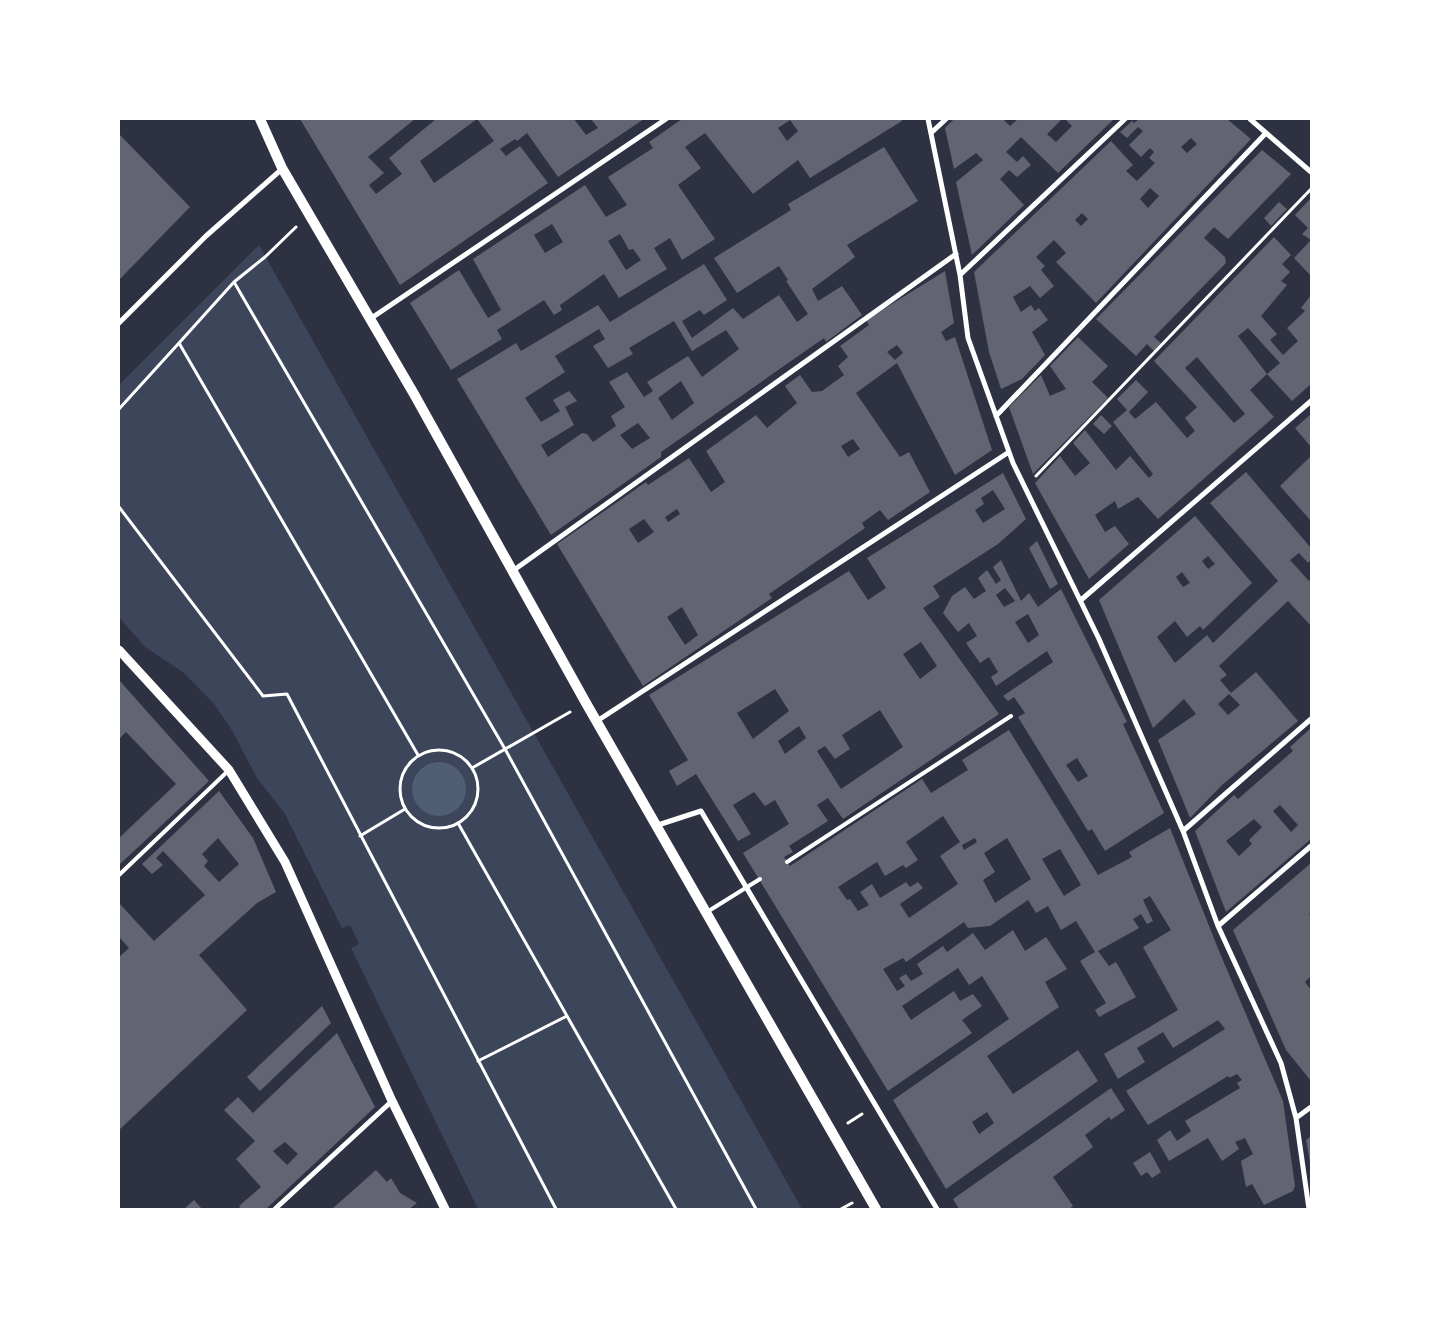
<svg xmlns="http://www.w3.org/2000/svg" width="1430" height="1328" font-family="Karla,sans-serif">
	<style>
		.green { fill: #3c4559 }
		.water { fill: #4f5d75 }
		.building { fill: #626471; fill-rule: evenodd }
		.lines { fill: none; stroke-linecap: round; stroke-linejoin: round }
		.path { stroke: #fff; stroke-width: 3 }
		.service { stroke: #fff; stroke-width: 4 }
		.minor { stroke: #fff; stroke-width: 5 }
		.tertiary { stroke: #fff; stroke-width: 9 }
		.secondary { stroke: #fff; stroke-width: 10 }
	</style>
	<rect width="100%" height="100%" fill="#2d3142"/>
	<path class="green" d="M259,245L802,1209H478L351,948L359,944L350,925L342,928L285,814L257,778L230,727L214,704L184,673L145,647L119,617V385Z"/>
	<path class="water" d="M412 789a27 27 0 1 1 54 0a27 27 0 1 1-54 0Z"/>
	<path class="building" d="M300,119H415L368,157L384,173L369,185L376,194L402,174L389,158L436,119H477L420,161L434,183L494,141L477,119H574L586,135L598,128L591,119H644L558,177L527,133L517,141L515,139L500,149L506,156L520,146L548,183L400,285Z
		M682,119H901L902,121L810,178L798,160L753,194L705,133L685,147L701,168L678,185L715,239L682,260L670,238L654,248L667,269L619,298L604,274L560,305L562,310L554,315L544,300L497,330L502,339L451,370L410,303L459,270L488,318L501,310L473,259L585,185L606,217L627,205L608,177L653,148L649,142ZM790,120L798,131L787,141L778,128ZM552,224L563,242L545,253L534,235ZM620,234L629,250L633,249L641,260L626,270L608,241Z
		M954,119H1003L1010,126L1018,119H1062L1047,134L1056,142L1072,126L1065,119H1114L1058,173L1021,137L1006,152L1017,162L1023,156L1031,165L1017,177L1009,170L1000,179L1024,205L972,255L956,182L983,160L976,153L954,169L945,128Z
		M1139,119H1227L1251,139L1096,303L1056,262L1066,253L1054,240L1036,257L1045,266L1041,270L1054,286L1040,298L1030,286L1013,297L1021,312L1031,305L1035,311L1039,308L1048,320L1032,332L1045,355L1022,379L1001,389L989,352L974,272L1111,141L1133,165L1126,171L1137,181L1155,163L1149,158L1154,152L1150,148L1141,157L1129,145L1143,131L1138,127L1127,138L1120,132L1132,121L1134,123ZM1191,138L1197,144L1187,153L1181,147ZM1150,188L1159,196L1148,208L1140,199ZM1082,213L1088,219L1081,226L1075,220Z
		M119,134L190,207L119,280Z
		M884,147L918,201L847,245L855,257L812,289L818,301L842,286L862,315L826,342L824,338L661,452V457L551,535L457,379L516,343L521,351L598,305L610,322L704,264L727,300L704,315L700,310L682,321L692,338L733,308L743,319L779,295L797,322L808,314L786,281L788,280L779,266L737,293L714,258L791,210L788,204ZM674,321L692,351L726,330L739,349L702,377L688,356L647,382L653,391L644,397L627,372L609,382L625,407L611,416L616,426L593,442L587,434L582,433L548,457L541,445L574,425L565,407L577,401L569,391L553,400L560,411L541,422L525,398L565,372L555,356L599,329L605,339L593,346L608,368L633,354L629,348ZM681,381L694,403L672,420L658,398ZM638,423L650,438L632,449L620,435Z
		M1262,150L1291,174L1228,239L1214,227L1204,238L1225,257L1226,263L1154,337L1161,343L1154,351L1147,344L1136,356L1096,319Z
		M1311,198V276L1294,258L1311,240L1302,234L1308,228L1295,215Z
		M1279,202L1287,209L1271,226L1264,218Z
		M1274,237L1291,255L1282,264L1290,272L1281,281L1287,285L1261,316L1277,334L1270,340L1283,355L1298,341L1287,328L1305,311L1301,308L1311,295V384L1292,401L1267,374L1280,363L1248,328L1238,336L1267,374L1250,390L1274,417L1158,519L1138,497L1118,509L1115,501L1095,515L1105,532L1115,526L1129,544L1089,579L1035,483L1060,456L1075,476L1090,463L1073,443L1085,430L1116,470L1130,456L1149,478L1153,474L1113,422L1127,410L1117,399L1136,380L1148,392L1129,412L1135,419L1156,402L1187,438L1195,431L1185,418L1197,407L1154,361ZM1197,357L1245,414L1234,423L1185,368Z
		M945,271L954,323L941,332L946,341L955,337L992,450L955,475L897,363L856,393L900,457L909,452L930,492L888,520L880,510L862,523L865,528L769,594L772,598L643,686L557,544L646,482L648,485L689,458L711,492L725,482L706,451L756,415L767,428L797,403L785,386L800,375L812,392L822,391L844,375L838,366L848,357L840,346L869,325L866,320ZM897,345L903,353L895,360L887,352ZM853,439L860,449L848,457L841,446ZM677,509L680,514L668,522L665,517ZM644,519L654,532L638,543L629,529ZM682,607L698,635L685,645L667,617Z
		M1078,337L1108,366L1092,382L1108,398L1033,474L1009,407L1041,375L1050,396L1066,389L1050,366Z
		M1311,414V447L1295,428Z
		M1101,415L1112,426L1104,434L1093,424Z
		M1311,456V521L1280,486Z
		M1246,472L1311,548V560L1308,563L1299,553L1290,560L1309,581L1311,579V626L1288,601L1219,666L1227,675L1220,680L1231,693L1256,672L1298,721L1222,785L1190,818L1158,740L1196,714L1184,699L1153,728L1099,600L1195,516L1252,583L1203,630L1200,626L1187,637L1175,621L1157,637L1175,663L1207,635L1213,643L1278,581L1210,503ZM1208,556L1215,564L1208,569L1202,561ZM1182,572L1190,583L1183,587L1176,577ZM1229,694L1240,705L1228,715L1218,704Z
		M1003,473L1026,519L998,544L933,586L940,597L923,608L999,714L843,819L828,798L817,805L828,821L789,846L793,852L784,857L790,866L922,779L931,793L968,770L962,760L1009,730L1098,875L1132,857L1129,852L1170,828L1219,951L1283,1101L1295,1186L1293,1191L1264,1205L1252,1184L1246,1187L1241,1161L1253,1154L1245,1138L1235,1142L1239,1149L1222,1161L1208,1138L1169,1161L1157,1140L1170,1130L1177,1141L1191,1131L1185,1121L1240,1088L1237,1083L1242,1080L1237,1074L1229,1078L1228,1076L1148,1125L1126,1091L1225,1029L1218,1020L1173,1048L1163,1032L1137,1048L1145,1062L1118,1079L1104,1054L1178,1010L1143,947L1171,930L1150,896L1143,900L1153,921L1147,924L1141,914L1133,919L1139,928L1098,951L1109,966L1116,962L1136,997L1099,1017L1095,1010L1106,1003L1080,961L1095,952L1076,921L1061,930L1048,906L1036,913L1028,900L990,926L968,928L964,922L906,962L903,958L883,969L897,991L905,986L899,978L906,974L911,981L923,974L917,964L943,946L947,952L973,933L985,950L1013,930L1025,951L1046,937L1067,969L1045,982L1059,1007L987,1056L1013,1094L1078,1050L1098,1081L946,1189L893,1100L1009,1019L982,976L969,985L958,968L902,1006L911,1020L954,991L960,1001L973,994L982,1006L962,1020L972,1033L888,1091L743,853L789,824L775,800L765,806L754,792L733,805L751,834L738,841L696,774L677,786L669,771L688,760L649,695L849,571L868,600L886,588L867,558ZM993,490L1005,509L983,523L975,510L984,504L981,498ZM921,642L937,666L920,679L903,654ZM775,689L789,711L753,739L737,713ZM880,710L903,747L841,789L817,751L825,746L835,759L850,749L842,735ZM799,726L806,738L785,754L778,741ZM943,816L960,842L940,856L958,884L909,918L900,904L923,888L918,882L910,887L906,882L880,898L872,884L860,892L869,905L858,911L850,899L847,900L838,887L877,862L885,876L903,865L906,868L918,860L906,842ZM975,838L977,842L964,850L962,845ZM1007,838L1031,879L995,903L983,880L995,872L984,853ZM1060,849L1081,885L1064,896L1042,859ZM987,1112L994,1123L979,1134L972,1122Z
		M1037,541L1058,584L1050,589L1029,548Z
		M1001,560L1021,601L1029,593L1038,607L1061,589L1127,722L1123,724L1164,813L1105,851L1092,829L1088,831L1018,717L1025,713L1014,697L1008,701L1003,696L1053,662L1047,651L996,686L991,677L998,672L989,657L980,663L966,643L977,636L969,623L958,632L943,613L952,596L965,587L974,599L986,591L978,578L987,570L996,584L1001,580L993,567ZM1005,588L1015,601L1004,607L996,595ZM1028,614L1039,635L1028,643L1015,622ZM1077,758L1088,776L1078,782L1066,765Z
		M119,680L209,781L119,865V838L176,784L126,732L119,739Z
		M1311,728V839L1226,912L1195,831L1234,795L1238,799L1293,751L1290,747ZM1280,805L1298,825L1291,832L1273,811ZM1254,819L1262,827L1249,840L1252,844L1239,856L1226,841Z
		M219,791L253,838L276,892L257,903L199,955L247,1010L119,1130V957L129,948L119,937V903L154,941L205,895L163,851L156,858L163,865L152,874L142,864ZM218,838L239,864L219,882L204,866L208,861L202,854Z
		M1311,863V913L1309,914L1311,918V976L1305,982L1311,990V1081L1286,1050L1233,930Z
		M322,1006L331,1023L260,1091L247,1077Z
		M337,1033L375,1107L266,1209H241L239,1206L261,1187L236,1159L255,1141L224,1110L238,1097L253,1113ZM285,1142L298,1154L287,1165L273,1151Z
		M1111,1088L1125,1110L1111,1120L1109,1117L1085,1135L1093,1147L1053,1177L1073,1206L1069,1209H959L953,1199Z
		M1311,1136V1162H1310L1306,1140Z
		M1150,1152L1161,1172L1152,1178L1147,1172L1141,1176L1133,1163Z
		M376,1170L387,1182L391,1178L400,1193L417,1203L409,1209H332Z
		M194,1200L202,1209H184Z"/>
	<g class="lines">
		<path class="path" d="M296,227L265,257L234,282L179,343L418,755
			M234,282L505,749L756,1209
			M119,409L179,343
			M1036,476L1311,189
			M119,507L263,696L287,694L556,1209
			M400 789a39 39 0 1 1 78 0a39 39 0 1 1-78 0Z
			M472,768L570,712
			M458,823L676,1209
			M360,836L405,809
			M478,1061L567,1016
			M848,1123L862,1114
			M841,1209L852,1203"/>
		<path class="service" d="M787,862L1011,716
			M119,875L229,770
			M707,912L760,879"/>
		<path class="minor" d="M928,119L960,275L968,338L1013,463L1099,639L1183,831L1218,926L1281,1063L1296,1118L1309,1209
			M1250,119L1311,172
			M931,133L946,119
			M960,275L1125,119
			M370,319L666,119
			M119,323L206,236L282,169
			M996,416L1266,133
			M514,570L956,254
			M1081,600L1311,401
			M597,721L1009,452
			M658,825L701,811L937,1209
			M1183,831L1311,719
			M1218,926L1311,846
			M1296,1118L1311,1107
			M275,1209L392,1101"/>
		<path class="tertiary" d="M119,650L229,770L285,862L392,1101L445,1209"/>
		<path class="secondary" d="M260,119L282,168L414,394L586,703L876,1209"/>
	</g>
	<rect width="1430" height="1328" fill="none" stroke="#ffffff" stroke-width="240"/>
</svg>
